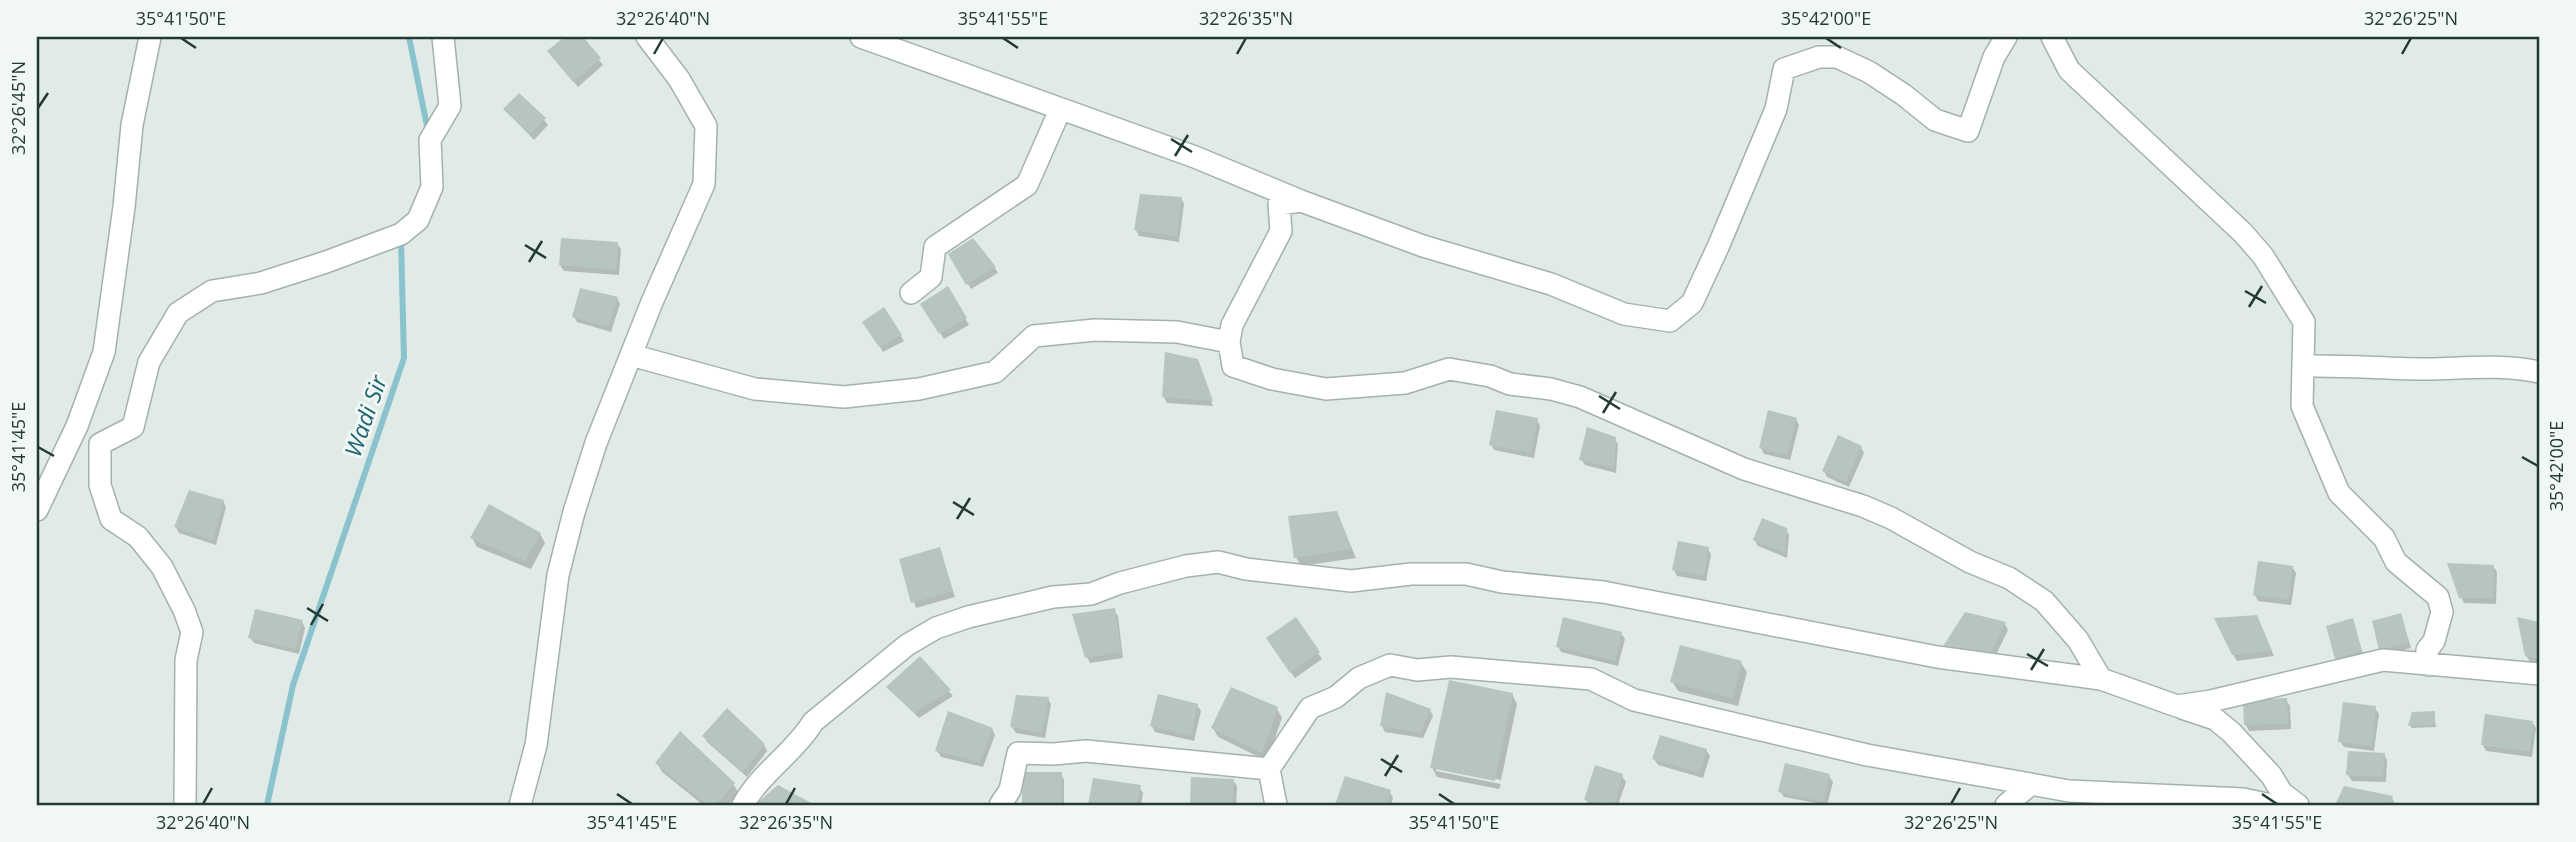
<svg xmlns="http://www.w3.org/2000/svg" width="2576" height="842" font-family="'Open Sans',sans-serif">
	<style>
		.shadow { fill: #0003 }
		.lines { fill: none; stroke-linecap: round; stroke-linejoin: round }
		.stream { stroke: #8ac3cd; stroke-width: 6 }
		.building { fill: #b6c5bf }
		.street-casing { stroke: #a3b2ad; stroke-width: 24 }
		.street { stroke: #fff; stroke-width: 21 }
		.ticks { fill: none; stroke: #223a33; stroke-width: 2.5 }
		.labels { text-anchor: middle; stroke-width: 6; stroke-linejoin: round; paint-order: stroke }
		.water-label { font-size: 23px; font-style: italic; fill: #1f6572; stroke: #f0f7f4 }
		.neatline { fill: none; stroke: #223a33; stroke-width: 2.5 }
		.ticks-label { font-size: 18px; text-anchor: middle; fill: #223a33 }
	</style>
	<rect width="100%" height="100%" fill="#e0eae6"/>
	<path class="shadow" d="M567,37H581L603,65L578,87L549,51Z
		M505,110L544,120L548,125L534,140Z
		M1181,198L1184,204L1179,242L1139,236L1136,230Z
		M617,244L621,249L619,275L564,271L560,265Z
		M950,255L995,268L998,273L971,289Z
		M948,289L969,325L944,339L922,304Z
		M617,298L620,304L611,332L577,322L574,316Z
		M884,310L904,341L883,352L865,322Z
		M1198,364L1213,406L1167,403L1164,397Z
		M1796,419L1799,425L1790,460L1764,454L1761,448Z
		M1537,420L1540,426L1534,458L1494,450L1491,444Z
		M1614,438L1618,444L1616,473L1585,465L1581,459Z
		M1861,447L1864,453L1849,487L1827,477L1824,471Z
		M223,501L226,507L216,545L179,533L176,527Z
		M1341,523L1356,558L1301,566L1296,557Z
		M1786,529L1789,535L1787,558L1758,546L1755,540Z
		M540,534L545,543L531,569L477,547L472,538Z
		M939,549L955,597L916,608L901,561Z
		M1708,549L1711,555L1706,581L1677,576L1674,570Z
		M2493,566L2497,572L2496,604L2464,603L2461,597Z
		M2292,567L2296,573L2291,605L2258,601L2255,595Z
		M1114,610L1118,616L1123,658L1090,663L1087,657Z
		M2401,615L2411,648L2384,655L2381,649Z
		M2519,619L2539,624V664L2530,662L2526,655Z
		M1296,620L1322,659L1295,678L1271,644Z
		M2352,620L2364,657L2340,664L2336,658Z
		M302,622L305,628L299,654L254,643L250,637Z
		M2260,623L2274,656L2237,661L2233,654Z
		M2005,624L2008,630L1994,659L1944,648Z
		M1621,633L1625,639L1618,666L1561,652L1558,646Z
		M919,658L953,696L919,718L888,687Z
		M1741,663L1747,672L1738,706L1678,691L1672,681Z
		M1512,694L1517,704L1501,780L1436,767V771L1501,784L1499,789L1437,777L1432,767Z
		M1048,699L1051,704L1045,738L1016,733L1012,727Z
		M2286,700L2290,706L2291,729L2249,731L2246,725Z
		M1197,705L1201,711L1194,741L1155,732L1152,726Z
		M2375,708L2379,714L2374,751L2344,747L2340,741Z
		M1277,709L1282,718L1267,761L1218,737L1213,728Z
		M1430,710L1433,716L1423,738L1385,732L1382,726Z
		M2413,713H2434L2436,727L2411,728Z
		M2532,722L2536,728L2532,757L2486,751L2483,745Z
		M992,729L995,735L983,767L941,757L937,751Z
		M704,736L764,745L767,751L747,777L707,742Z
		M1706,750L1710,756L1703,778L1658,765L1654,759Z
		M2384,754L2387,760L2386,782L2352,781L2348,775Z
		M657,763L733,784L739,793L728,805H703L662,772Z
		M1024,774H1061L1064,780V805H1024Z
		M1622,776L1626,782L1618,805H1589L1586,799Z
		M1829,776L1833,782L1827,805L1784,797L1780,791Z
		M1193,779L1233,780L1237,786L1236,805H1192Z
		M1094,780L1139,787L1143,793L1141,805H1090Z
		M2345,788L2392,798L2395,805H2337Z
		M1390,792L1393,798L1391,805H1336Z"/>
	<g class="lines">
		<path class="stream" d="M409,37L428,131
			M267,805L293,685L404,358L401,240"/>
	</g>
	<path class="building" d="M564,37H583L601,58L573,82L547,51Z
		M519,93L546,118L530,135L503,109Z
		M1140,194L1182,197L1177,237L1134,230Z
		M561,238L618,242L616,270L559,265Z
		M973,238L996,267L966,285L948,254Z
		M948,286L967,318L939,334L920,304Z
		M580,288L618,297L608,327L572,317Z
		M884,307L902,335L879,347L862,322Z
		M1165,352L1198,359L1213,401L1162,397Z
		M1496,410L1538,418L1531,453L1489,445Z
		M1768,410L1797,418L1787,455L1759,448Z
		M1587,427L1616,437L1614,468L1579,460Z
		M1838,435L1862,446L1846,482L1822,471Z
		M189,490L224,500L213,540L174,527Z
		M489,504L541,533L525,561L470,538Z
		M1337,511L1352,549L1294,558L1288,516Z
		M1762,518L1787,528L1785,553L1753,540Z
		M1678,541L1709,547L1704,576L1672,570Z
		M940,547L953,591L911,603L899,559Z
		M2258,561L2293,566L2289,600L2253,595Z
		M2447,563L2494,565L2493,598H2459Z
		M1115,608L1121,652L1085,658L1072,614Z
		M255,609L303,620L296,649L248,638Z
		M1965,612L2006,622L1991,654L1942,648Z
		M2401,613L2409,642L2379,650L2372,621Z
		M2257,615L2272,651L2232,655L2214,618Z
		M1296,617L1320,652L1290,673L1266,638Z
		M1563,617L1622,632L1615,661L1556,647Z
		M2517,617L2539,622V659L2525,656Z
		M2353,618L2362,651L2335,659L2326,626Z
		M1680,645L1742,661L1733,698L1670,682Z
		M920,656L951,690L914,713L886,687Z
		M1449,680L1513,693L1495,781L1430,768Z
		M1231,687L1278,707L1262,753L1211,728Z
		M1386,692L1431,709L1420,733L1380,726Z
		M1158,694L1198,704L1191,736L1150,726Z
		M1016,695L1049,697L1042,733L1010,727Z
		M2287,698L2288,724L2244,725L2243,700Z
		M2343,702L2376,706L2372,746L2338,742Z
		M727,708L765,744L743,772L702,736Z
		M948,711L993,728L980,762L935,751Z
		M2435,711V725L2408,726L2412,712Z
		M2485,714L2533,721L2530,752L2481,745Z
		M680,731L735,783L715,805H707L655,763Z
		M1660,735L1707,749L1700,773L1652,759Z
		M2348,751L2385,753L2383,777L2346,775Z
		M1785,763L1830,774L1824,802L1778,792Z
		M1595,765L1623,774L1614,805H1602L1584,800Z
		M1022,772H1062V805H1022Z
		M1345,776L1391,790L1386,805H1335Z
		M1191,777L1234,779L1233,805H1190Z
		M1093,778L1141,785L1137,805H1088Z
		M778,785L815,805H755Z
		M2344,786L2393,796L2391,805H2335Z"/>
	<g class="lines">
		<g class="street-casing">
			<path id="street" d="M861,37L1195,157L1301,201L1423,246L1551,284L1624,314L1670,321L1692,303L1718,247L1776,109L1784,69L1819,57H1837L1869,72L1904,95L1935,120L1968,131L1994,57L2006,37
				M2052,37L2069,70L2243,233L2263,256L2304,322L2302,406L2339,493L2384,538L2396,562L2438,597L2442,612L2434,641L2427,650L2428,665
				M1301,201L1279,204L1281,231L1232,325L1229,342L1233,366L1272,379L1326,389L1405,383L1449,369L1490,376L1510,384L1551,389L1580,397L1744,469L1863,506L1891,518L1970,562L2009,578L2044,601L2078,640L2101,679L2177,706L2211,701L2383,660L2539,674
				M911,293L931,277L935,247L1027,185L1060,110
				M631,355L755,389L844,397L919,389L995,372L1034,336L1095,330L1177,332L1229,342
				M2304,366C2346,365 2388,369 2430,369C2467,368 2503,364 2539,372
				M37,510L77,426L104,352L124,207L132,125L150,37
				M2182,708L2215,719L2231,732L2271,775L2282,793L2298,805
				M185,805L186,660L192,632L184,610L162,567L138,537L111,519L100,485V444L133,427L149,362L178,313L212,291L261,283L326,262L401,234L418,220L432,187L430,140L450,106L443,37
				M520,805L536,745L558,575L574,512L596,443L652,302L704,184L706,126L679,79L647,37
				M743,805C761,772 794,753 813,722L907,645L936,628L968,617L1053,597L1091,594L1120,583L1186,566L1218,562L1246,569L1351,581L1411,574H1466L1502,582L1603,592L1937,657L2101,679
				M1000,805L1010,790L1018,753L1054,754L1086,751L1269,769
				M1276,805L1269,769L1310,708L1336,697L1359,678L1390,665L1417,670L1451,667L1591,679L1634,700L1867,755L2069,791L2243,799L2271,805
				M2006,805L2031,784"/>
		</g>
		<use href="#street" class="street"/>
	</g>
	<path class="ticks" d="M181,38L196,48M1003,38L1018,48M1826,38L1841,48M654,54L663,38M1237,54L1246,38M2402,54L2411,38M38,108L48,93M1171,139L1192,152M1175,156L1188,135M525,245L546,258M529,262L542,241M2245,291L2266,303M2249,307L2262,286M1599,396L1620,409M1603,413L1616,392M38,447L54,456M2522,457L2538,466M953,502L974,515M957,519L970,498M307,608L328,621M311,625L323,604M2027,654L2048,666M2031,670L2044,649M1381,759L1402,772M1385,776L1398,755M617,794L632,804M1439,794L1454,804M2262,794L2277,804M203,804L212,788M786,804L795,788M1951,804L1960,788"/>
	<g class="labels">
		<g class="water-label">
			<text transform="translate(366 416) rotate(-71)" y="8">Wadi Sir</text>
		</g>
	</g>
	<rect width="2576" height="842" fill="none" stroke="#f0f7f4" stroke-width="77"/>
	<rect x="38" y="38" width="2500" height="766" class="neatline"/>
	<g class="ticks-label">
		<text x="181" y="25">35°41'50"E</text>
		<text x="663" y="25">32°26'40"N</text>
		<text x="1003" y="25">35°41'55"E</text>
		<text x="1246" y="25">32°26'35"N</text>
		<text x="1826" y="25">35°42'00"E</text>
		<text x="2411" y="25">32°26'25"N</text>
		<text transform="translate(19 108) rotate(-90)" y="6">32°26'45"N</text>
		<text transform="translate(19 447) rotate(-90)" y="6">35°41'45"E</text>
		<text transform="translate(2557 466) rotate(-90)" y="6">35°42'00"E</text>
		<text x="203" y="829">32°26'40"N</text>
		<text x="632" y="829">35°41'45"E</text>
		<text x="786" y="829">32°26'35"N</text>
		<text x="1454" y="829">35°41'50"E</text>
		<text x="1951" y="829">32°26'25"N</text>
		<text x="2277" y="829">35°41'55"E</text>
	</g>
</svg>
